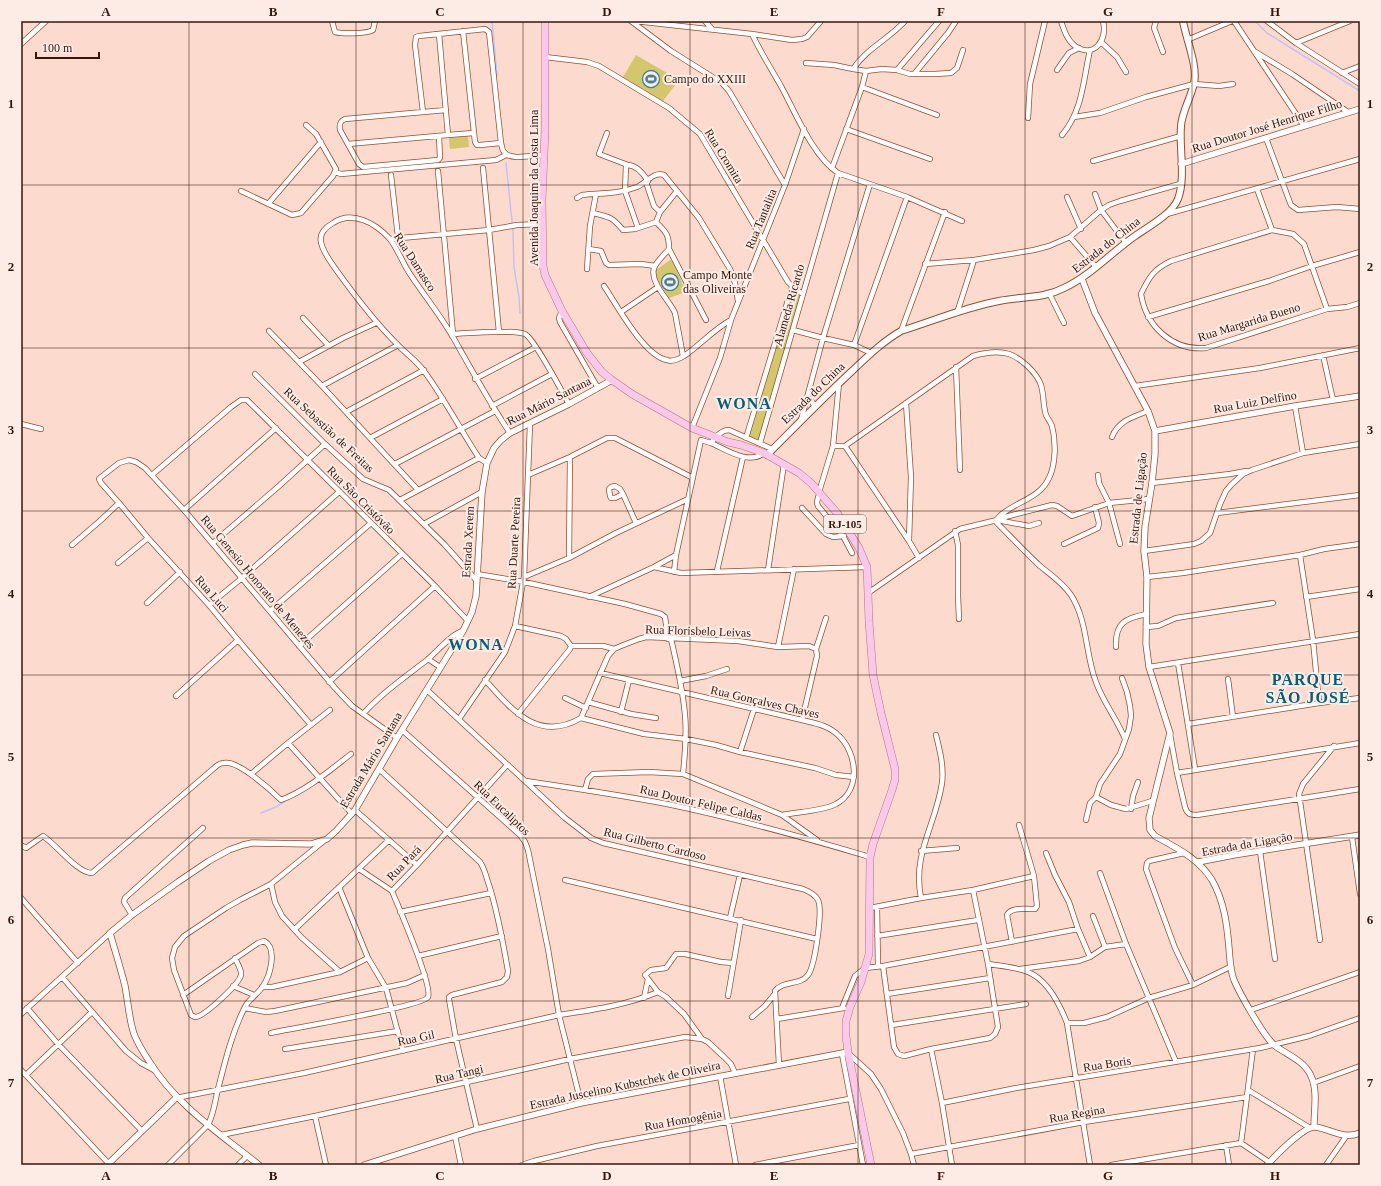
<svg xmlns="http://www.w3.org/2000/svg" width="1381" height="1186" font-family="Georgia,serif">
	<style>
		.green { fill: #d3c66d }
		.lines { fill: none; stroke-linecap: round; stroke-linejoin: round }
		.stream { stroke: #bfc3f8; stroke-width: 1.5 }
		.minor-casing { stroke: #944d32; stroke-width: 6 }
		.tertiary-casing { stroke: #944d32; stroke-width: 7 }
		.secondary-casing { stroke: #944d32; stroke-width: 8 }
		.primary-casing { stroke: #b37291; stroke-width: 8 }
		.minor { stroke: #fff; stroke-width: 4.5 }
		.tertiary { stroke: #fff; stroke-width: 5.5 }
		.secondary { stroke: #fff; stroke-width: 6 }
		.primary { stroke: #fac8e8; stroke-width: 7 }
		.grid { fill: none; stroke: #35170c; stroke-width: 1; stroke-opacity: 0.55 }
		.labels { text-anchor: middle; stroke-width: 4; stroke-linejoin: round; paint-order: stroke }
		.shield { fill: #fdece6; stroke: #71574d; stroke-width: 1 }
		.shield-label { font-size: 11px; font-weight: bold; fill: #35170c }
		.poi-label { font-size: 12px; fill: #35170c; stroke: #fdece6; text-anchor: start }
		.street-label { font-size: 12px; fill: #35170c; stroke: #fdece6 }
		.district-label { font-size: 16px; font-weight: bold; letter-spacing: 1px; fill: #085e74; stroke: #fdece6 }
		.neatline { fill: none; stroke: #35170c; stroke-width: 1.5 }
		.grid-label { font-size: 13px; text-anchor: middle; font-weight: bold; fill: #35170c }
	</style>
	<rect width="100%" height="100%" fill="#fcdbce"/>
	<path class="green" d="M636,55L679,80L663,101L623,77Z
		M468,136L469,147L450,149L449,138Z
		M670,260L673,261L686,292L669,298L656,277V270Z
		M794,290L802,293L758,441L748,436Z"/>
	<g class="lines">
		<path class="stream" d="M492,21L497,76
			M1255,21L1267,33L1360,91
			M506,163L513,231L514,267L519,297L520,313
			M261,813L276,807L284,802"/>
		<g class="minor-casing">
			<path id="minor" d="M332,21L335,32C342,34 367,34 373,30L375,21
				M631,21L671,51L722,83L729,91L785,185
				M635,21L752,34L792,40L802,39L807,37L821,21
				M705,21L712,29
				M905,21C889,39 867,48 853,69L866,71L882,69L897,70L910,74H935L951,73L957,68L963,50
				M1061,21C1064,30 1067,40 1075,46C1094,59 1108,40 1103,21
				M1156,21L1154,28L1163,52
				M1234,21L1304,126
				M1267,21L1296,43L1360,84
				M463,31L475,142L477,145H480L501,143
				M752,34C761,53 772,70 782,88C796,114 813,156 838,173L907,197L962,221
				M1187,40L1232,21
				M1101,42L1117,57L1126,72
				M1296,43L1350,21
				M21,44L46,21
				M1254,51L1292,74L1348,112
				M545,57L587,62L599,66L669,108L700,134L788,282L796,290L803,294
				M806,63L834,65L853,69
				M897,70L939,21
				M1057,70L1069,53L1079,48
				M915,73L948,33L956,21
				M1342,73L1360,66
				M862,87L937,115
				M423,112L415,45L416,37L419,36L485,29L489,32L501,143C502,146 502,150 504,152C510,161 534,155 544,155
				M1074,117L1100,113L1146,97L1194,84L1219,86L1233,84
				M1028,118L1030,84L1045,21
				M846,129L930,159
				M607,133L599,154L628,165
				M448,135L474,133
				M1062,135C1083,110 1083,81 1090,50
				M439,136L440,158L438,160L363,167L359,164L340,130C339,124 340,121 345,119L446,110
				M1266,138L1289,200L1291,205L1298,210L1337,207L1360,209
				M348,144L448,135L439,34
				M1093,161L1181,136
				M483,168L499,332
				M832,168L862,87L866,71
				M438,171L453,334
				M335,172L341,174L496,160L506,155
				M391,175L398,237
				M646,182L654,206L660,212
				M1257,189L1272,230
				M241,191L292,215L301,213L333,176L336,169L316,134L306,125
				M1095,194L1101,210L1126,243
				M1067,197L1081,229
				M577,198L582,195C601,193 619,194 637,187C646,183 654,171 664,175L699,218L730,269L735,283L738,301
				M268,204L321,142
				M593,213C610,217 612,217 623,230L635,229L656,222L660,212L677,191
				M1167,214L1360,159
				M656,222C666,232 669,234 669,249L706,320
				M638,228L625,191L626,165C636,164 643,173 648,181
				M1070,237L1096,267
				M390,239L489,230L517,225L542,224
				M589,249L601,251L606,263L609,265L641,264L655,266
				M669,249C665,254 658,260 655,266C647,280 670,301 675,313L683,356
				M925,264L974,260L1034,250L1049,246L1070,237L1101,210L1109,205L1120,201L1180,184
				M587,269L590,226L596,194
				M604,286C617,305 644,356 667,360C672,362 679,359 684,356C700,345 714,329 731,320
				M1050,295L1064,323
				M1327,309L1304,244L1293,234L1272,230L1171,261C1154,269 1149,277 1141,294C1146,326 1172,351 1206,348L1327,309L1347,307L1360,303
				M562,311L559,318L560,322L598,388
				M621,312L658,287
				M957,313L974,260
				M1148,317L1269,281L1312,266L1360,252
				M303,318L329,346
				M793,330L823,338L854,345L871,353
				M269,331L322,386L418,490
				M901,331L945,212
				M452,336L453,334C470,333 510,329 525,334C534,338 562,392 569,404
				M854,345L907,197
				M1323,355L1333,400
				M299,362L343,338L376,323
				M956,367L960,470
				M255,374L325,444L363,479L389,490L444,544L477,581
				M475,379L536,347
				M322,386L398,345
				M1135,386L1260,368L1360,348
				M808,397L815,406
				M906,403L911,477L909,541
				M492,406L552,374
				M1295,406L1303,453
				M346,412L424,370
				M801,420L823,338L870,184
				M21,424L41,429
				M692,428L720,358L731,320L785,185L804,129
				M1112,437C1118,421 1133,417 1148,411
				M370,438L443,399
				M746,438L792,287
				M760,443L838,173
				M833,446H845L973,356C984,353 999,351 1009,354C1021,358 1037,373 1041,385C1044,395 1043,406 1046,415C1048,419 1051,423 1052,426C1056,441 1056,464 1049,478C1040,498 1018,501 1002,514C999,516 998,519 995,521
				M845,446L909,541L919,558
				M764,453C748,465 727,450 711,443C716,437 721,430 729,430L772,449
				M487,463L479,458C460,429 444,398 424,371C416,360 405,353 396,343C374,321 355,296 337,271C331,262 323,253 321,242C319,233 326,227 333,223C352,210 375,223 389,238C397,247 403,264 410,274C424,295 440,315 453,337C471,369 489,402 510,433
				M395,464L495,411
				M152,475L231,407L241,400H247L435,586L468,621
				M528,475L570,457L607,438H615L693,478
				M1098,475L1099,483L1109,503L1120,544
				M1152,483L1230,474L1246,471
				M819,492L833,446L839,383
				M623,494L615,498H611L610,496L609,489L611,487L615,486L620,489L623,494L636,523
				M818,497L817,503L818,506L843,536L852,553
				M400,500L479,458
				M802,508L826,534L833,537L844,536
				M184,510L276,428
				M1217,513L1360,495
				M997,520L1005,517L1052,505L1057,506L1072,516L1109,503L1149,499
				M995,521C1010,536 1025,552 1040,566C1051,575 1063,583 1071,595C1088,621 1085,654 1096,682C1103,702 1117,719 1125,739
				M424,524L482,492
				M955,531L958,545V596L959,619
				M213,543L279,486L325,444
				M1064,544L1098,528L1099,523L1095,507
				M72,545L101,520L119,503
				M1144,551L1194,544L1201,541L1210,533L1220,504L1226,491L1231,485L1243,474L1252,470L1303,453L1360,444
				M1300,555L1313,640L1319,703
				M569,558L570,457
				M118,563L148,538
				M654,567L681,573L867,567
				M768,570L784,464
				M717,571L743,457
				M674,572L676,555L701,440L711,443
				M477,574L524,582L625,604L661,614L665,617L668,639
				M524,577L569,558L616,533L688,499
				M1147,577L1183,573L1300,555L1324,549L1360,544
				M868,593L960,529L997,520L1029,526L1039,523
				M589,597L654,567L676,555
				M1306,597L1360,589
				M147,603L180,572
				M209,605L242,578L339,492
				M270,611L371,523
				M515,626L561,636L566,639L571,646H603L614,649
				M1146,627L1158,626L1176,618L1273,603
				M671,639C677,665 683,690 685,715C687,735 685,754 683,774
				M299,646L402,554
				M778,647L794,569
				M1116,647C1115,623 1125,618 1147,614
				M428,659L440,667
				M1178,663L1195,769
				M1149,667L1360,634
				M600,673L802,720C814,723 828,725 838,735C857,752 862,790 836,804C824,811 796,812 782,815
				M1122,678L1127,692L1130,706L1131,716L1129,729L1120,754L1100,784L1096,797L1111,805L1126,809L1152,801
				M1228,679L1233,717
				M485,680C512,710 538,743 581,718
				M680,681L706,676L727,669
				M329,682L435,586
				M427,690L565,818L591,838L603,843L803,889C808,891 815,894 818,900C823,910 815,966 808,975C800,986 783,980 775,991L779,1065
				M176,696L238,640
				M565,698L586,708
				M588,702L631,714L656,718
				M621,712L629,680
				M363,714C382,693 405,677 427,660C437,652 451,634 463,631
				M518,714L570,649L571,646
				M581,718L608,656L614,649L621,646L639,639L646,637L738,641L778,647L809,646L816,649
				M581,718L644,734L686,739L716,745L740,752L815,768L836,775L854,777
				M459,719L505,652L515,626L524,577L530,424
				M802,720L817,656L816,649L826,618
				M1188,724L1319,703L1360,698
				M311,725L238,640L209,605L148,538L119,503L101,483L99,479L101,477L119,463L129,460L136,462L145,468L184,510L335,688L352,706L397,738
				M402,730L520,835L525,842L528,850L548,949L559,1015L581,1103
				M1170,734L1177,773L1185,807C1187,814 1190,815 1197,815L1360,789
				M288,743L352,814
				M740,752L754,709
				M379,769L480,862C485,869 486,877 489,885C498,913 503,942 508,971L507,977L502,982L452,995L449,997V999L456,1039L477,1129
				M1177,773L1360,743
				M251,774L288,743L330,710
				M526,781C573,788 620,795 667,804C735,818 803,837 870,857
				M585,790L588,779L593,774L649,772L683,774L782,815L817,840
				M1131,809L1133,796L1138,782
				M355,810L417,865
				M1086,820L1090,803L1096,797
				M1352,837L1360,894
				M21,845L26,848L43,836C56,844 77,873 92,873L213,769C216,766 220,763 224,763C238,760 271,790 281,800C307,790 329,771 351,754
				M921,851L957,848
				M1260,851L1275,959
				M1046,853L1055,875L1069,902L1078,929
				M1184,853L1149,861L1147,863L1146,869L1175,948L1193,985
				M359,869L392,891
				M1100,873L1126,944L1176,1062
				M565,880L817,939
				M271,884L275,902L282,916L301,937L340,972
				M21,898L78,963
				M921,898C912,853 936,825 942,783C944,767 940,751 936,735
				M877,907L878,966
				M870,908L921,898L973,890L1034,876
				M400,912L491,893
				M132,915L124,902L125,898L203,828
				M1093,916L1105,947
				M730,918L740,875
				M295,929L389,840
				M877,936L978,920
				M1320,940L1299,794L1303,784L1334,746
				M1012,942L1007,915C1011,907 1026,909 1035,909L1037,906L1034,876L1019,825
				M418,956L502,936
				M235,958C237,963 242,970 241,975C239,984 204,1017 195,1017L191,1015L174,970L172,958L175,947L184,936L226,908L240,900L271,884L325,840
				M368,958L386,988L403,1051
				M733,963L721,962L685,954H676L666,968L651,970L645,975L658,992L666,997L684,1014L702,1039L708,1042L724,1057L731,1064L735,1073
				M988,964C1001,966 1016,967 1028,972C1048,980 1060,1005 1067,1023L1090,1165
				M883,966L894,1047L898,1054L904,1056L931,1049L990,1038L995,1034L998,1027L988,964L973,890
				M1020,969L1079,961L1090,957L1105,947L1126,944
				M62,977L126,1051L141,1063L154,1070
				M233,986L254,995
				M262,987H272L340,972L368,958L339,887
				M887,994L990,978
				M728,996L741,920
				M644,998L648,979
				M27,1008L58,1044L142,1131
				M245,1008L266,1012L275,1011L407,983L425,975
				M842,1008L855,976L865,968L883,966L1078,929L1090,957
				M1251,1010L1360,972
				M21,1014L110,933
				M752,1017L765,1006L774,995
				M777,1019L844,1008
				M1067,1023H1084L1107,1017L1149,998L1193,985L1230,967
				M892,1025L1026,1004
				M271,1033C289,1029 424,1006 428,997C433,986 398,906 392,891L417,865L507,765
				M285,1049L398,1031
				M931,1049L942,1103L952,1165
				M848,1053L871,1074L881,1089L903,1133L911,1154L914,1165
				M842,1054L863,1165
				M21,1070L110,1165
				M26,1075L92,1012
				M720,1076L736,1165
				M1313,1083L1360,1066
				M1248,1090L1310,1128
				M176,1098L304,1073L559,1015C593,1010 627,1005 658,992
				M942,1103L1016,1088L1260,1048L1309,1036L1360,1018
				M315,1116L326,1165
				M221,1135L315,1116L570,1059L685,1037L702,1039
				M455,1136L461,1165
				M1241,1143L1253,1049
				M1226,1145L1229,1165
				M911,1154L1084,1122L1247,1097
				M168,1165L208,1125C214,1113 215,1101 218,1089C225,1062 232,1032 245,1007C250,998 258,994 263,986C270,976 278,948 264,941L258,943L183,995
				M238,1165L247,1156
				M522,1165L534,1161L597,1146L849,1099
				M755,1165L859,1145
				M1111,1165L1241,1143L1269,1162
				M1326,1165L1347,1135"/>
		</g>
		<g class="tertiary-casing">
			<path id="tertiary" d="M1181,164L1360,109
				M1082,279L1095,313L1148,411L1155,431V454L1152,483L1145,527L1144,551L1147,577L1146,644L1149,667L1170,733L1149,818L1150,830L1155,836C1177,848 1199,859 1212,880C1224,901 1227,924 1229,948C1230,959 1230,970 1234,980C1240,994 1263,1035 1274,1045C1287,1055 1304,1060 1311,1076C1318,1090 1314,1111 1314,1127
				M1155,431L1295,406L1360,396
				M1198,862L1234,855L1360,835
				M107,1165L176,1098
				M259,1165C219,1133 176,1105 149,1061C143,1052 138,1044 134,1034C129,1019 128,1002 125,986C121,969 115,951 110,933L132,915L178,882L209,861L229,850L243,845L252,843L311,844L327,839L336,831L355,810L397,738L463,631L472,612L476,596L482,492L487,463L494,448L501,440L510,433L569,404L612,380
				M364,1165L477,1129L581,1103L848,1052
				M1267,1165C1274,1157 1304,1126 1315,1127C1331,1129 1343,1140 1360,1133"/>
		</g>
		<g class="secondary-casing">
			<path id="secondary" d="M767,455C795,427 822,399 851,372C867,357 882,342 901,331C933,321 966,307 999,301C1022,296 1043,299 1064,288C1091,275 1111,253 1135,236C1148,227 1172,214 1178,199C1186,177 1179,149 1181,126C1182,111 1191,98 1194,83C1198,66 1186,39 1183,21"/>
		</g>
		<g class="primary-casing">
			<path id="primary" d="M545,21V131L542,200L543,266L545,275L562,311L587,353L602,372L612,380L632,394L692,428L728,442L741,445L764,453L799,473L811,483L837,513L859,548L867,567L869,621L873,675L881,713L895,769V780L892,790L873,844L870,857L869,954L861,982L850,1007L846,1021V1036L848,1052L871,1165"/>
		</g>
		<use href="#minor" class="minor"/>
		<use href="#tertiary" class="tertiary"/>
		<use href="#secondary" class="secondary"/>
		<use href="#primary" class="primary"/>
	</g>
	<path class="grid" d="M189,21V1165M356,21V1165M523,21V1165M690,21V1165M858,21V1165M1025,21V1165M1192,21V1165M21,185H1360M21,348H1360M21,511H1360M21,675H1360M21,838H1360M21,1001H1360"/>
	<defs>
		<g id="stadium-ring" transform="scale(0.9)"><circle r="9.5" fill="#fdece6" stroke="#438297" stroke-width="1.5"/><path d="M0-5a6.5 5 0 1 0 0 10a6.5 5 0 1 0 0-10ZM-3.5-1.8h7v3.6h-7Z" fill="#438297"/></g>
	</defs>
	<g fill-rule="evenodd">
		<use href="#stadium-ring" x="651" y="79"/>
		<use href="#stadium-ring" x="670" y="282"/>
	</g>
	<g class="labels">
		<rect class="shield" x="824" y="515" width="42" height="18" rx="3"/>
		<g class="shield-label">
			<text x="845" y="528">RJ-105</text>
		</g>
		<g class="poi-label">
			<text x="664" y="83">Campo do XXIII</text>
			<text x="683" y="279">Campo Monte<tspan x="683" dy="14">das Oliveiras</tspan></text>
		</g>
		<g class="street-label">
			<text transform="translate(1267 126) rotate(-17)" y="4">Rua Doutor José Henrique Filho</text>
			<text transform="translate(724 156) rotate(58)" y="4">Rua Cromita</text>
			<text transform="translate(534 188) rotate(-90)" y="4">Avenida Joaquim da Costa Lima</text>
			<text transform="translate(761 219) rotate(-68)" y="4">Rua Tantalita</text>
			<text transform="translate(1106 245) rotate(-38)" y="4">Estrada do China</text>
			<text transform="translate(415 262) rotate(57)" y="4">Rua Damasco</text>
			<text transform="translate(789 305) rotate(-74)" y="4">Alameda Ricardo</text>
			<text transform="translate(1249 322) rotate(-17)" y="4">Rua Margarida Bueno</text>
			<text transform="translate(813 393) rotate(-44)" y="4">Estrada do China</text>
			<text transform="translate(549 401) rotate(-27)" y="4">Rua Mário Santana</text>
			<text transform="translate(1255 402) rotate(-10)" y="4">Rua Luiz Delfino</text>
			<text transform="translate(329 430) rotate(43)" y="4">Rua Sebastião de Freitas</text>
			<text transform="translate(1138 498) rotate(-84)" y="4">Estrada de Ligação</text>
			<text transform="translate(361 500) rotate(45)" y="4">Rua São Cristóvão</text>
			<text transform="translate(468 542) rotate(-87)" y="4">Estrada Xerem</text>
			<text transform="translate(514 543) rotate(-87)" y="4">Rua Duarte Pereira</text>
			<text transform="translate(258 582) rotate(50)" y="4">Rua Genesio Honorato de Menezes</text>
			<text transform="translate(212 594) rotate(49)" y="4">Rua Luci</text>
			<text transform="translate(698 631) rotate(2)" y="4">Rua Florisbelo Leivas</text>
			<text transform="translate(765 702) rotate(13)" y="4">Rua Gonçalves Chaves</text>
			<text transform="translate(371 760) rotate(-59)" y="4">Estrada Mário Santana</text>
			<text transform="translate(701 803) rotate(13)" y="4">Rua Doutor Felipe Caldas</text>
			<text transform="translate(502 808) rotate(44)" y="4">Rua Eucaliptos</text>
			<text transform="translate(655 844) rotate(14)" y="4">Rua Gilberto Cardoso</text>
			<text transform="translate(1247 844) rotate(-10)" y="4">Estrada da Ligação</text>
			<text transform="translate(404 863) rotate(-46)" y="4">Rua Pará</text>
			<text transform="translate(416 1038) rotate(-12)" y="4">Rua Gil</text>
			<text transform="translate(1107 1064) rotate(-9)" y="4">Rua Boris</text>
			<text transform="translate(459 1074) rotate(-13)" y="4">Rua Tangi</text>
			<text transform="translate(625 1085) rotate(-12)" y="4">Estrada Juscelino Kubstchek de Oliveira</text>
			<text transform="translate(1077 1114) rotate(-10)" y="4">Rua Regina</text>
			<text transform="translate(683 1120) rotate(-10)" y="4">Rua Homogênia</text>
		</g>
		<g class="district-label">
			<text x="744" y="409">WONA</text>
			<text x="476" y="650">WONA</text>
			<text x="1308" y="685">PARQUE<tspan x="1308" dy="18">SÃO JOSÉ</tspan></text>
		</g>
	</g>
	<rect width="1381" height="1186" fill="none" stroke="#fdece6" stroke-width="44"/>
	<path d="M36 52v6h63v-6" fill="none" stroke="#35170c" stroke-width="2"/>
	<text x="42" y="52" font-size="12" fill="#35170c" stroke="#fdece6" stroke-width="3" paint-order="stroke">100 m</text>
	<rect x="22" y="22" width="1337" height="1142" class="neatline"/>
	<g class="grid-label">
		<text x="106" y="16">A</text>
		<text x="273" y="16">B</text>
		<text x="440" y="16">C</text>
		<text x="607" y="16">D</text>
		<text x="774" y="16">E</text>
		<text x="941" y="16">F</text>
		<text x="1108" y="16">G</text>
		<text x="1275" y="16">H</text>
		<text x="11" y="108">1</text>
		<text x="1370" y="108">1</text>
		<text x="11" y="271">2</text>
		<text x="1370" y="271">2</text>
		<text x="11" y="434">3</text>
		<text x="1370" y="434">3</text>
		<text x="11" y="598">4</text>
		<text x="1370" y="598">4</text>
		<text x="11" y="761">5</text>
		<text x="1370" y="761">5</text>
		<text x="11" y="924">6</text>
		<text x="1370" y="924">6</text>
		<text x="11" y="1087">7</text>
		<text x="1370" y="1087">7</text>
		<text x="106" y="1180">A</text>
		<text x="273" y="1180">B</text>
		<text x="440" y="1180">C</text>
		<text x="607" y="1180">D</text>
		<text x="774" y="1180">E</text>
		<text x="941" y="1180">F</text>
		<text x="1108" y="1180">G</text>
		<text x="1275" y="1180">H</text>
	</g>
</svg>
